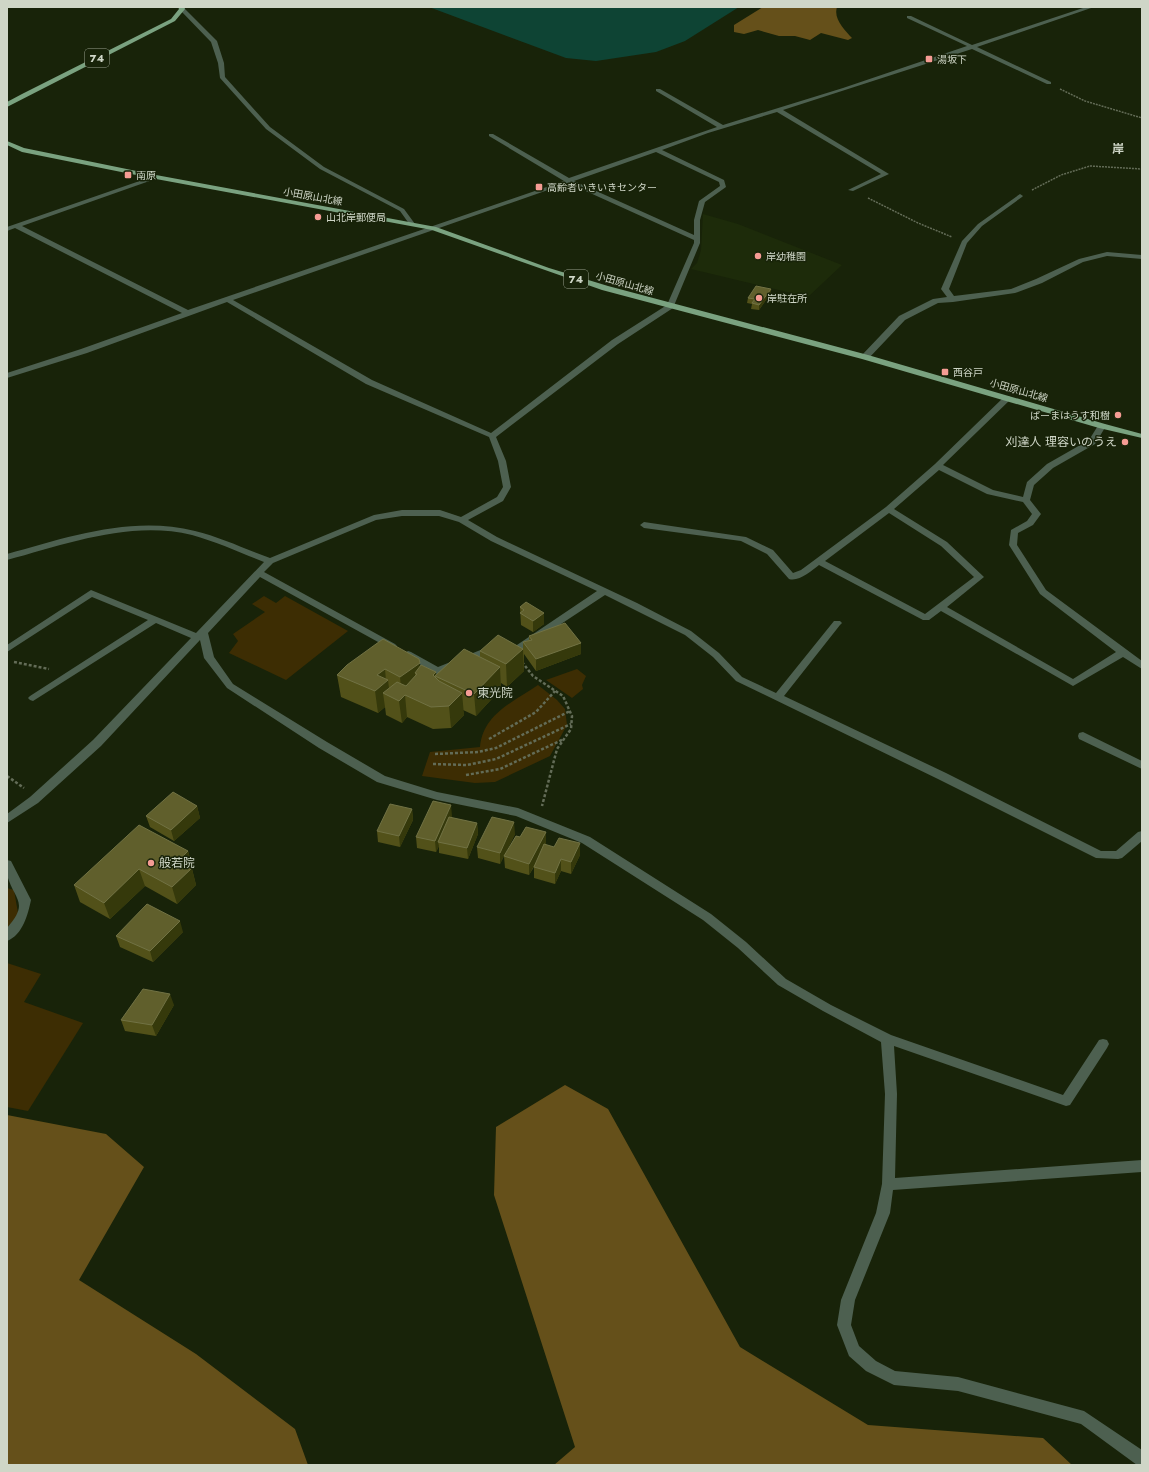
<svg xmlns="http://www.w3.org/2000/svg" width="1149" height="1472" font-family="Jost,'Noto Sans JP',sans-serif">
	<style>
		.built { fill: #1d2b0a }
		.green { fill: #3d2d03 }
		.forest { fill: #65501a }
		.water { fill: #0e4434 }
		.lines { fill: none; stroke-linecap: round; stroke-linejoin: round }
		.path-far1 { stroke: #636c57; stroke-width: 1.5; stroke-dasharray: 2 1; stroke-linecap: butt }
		.path { stroke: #636c57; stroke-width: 2.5; stroke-dasharray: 3 2; stroke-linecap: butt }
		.minor { fill: #4d6050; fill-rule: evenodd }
		.major { fill: #7aa280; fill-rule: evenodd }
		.wall { fill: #525119 }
		.shaded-wall { fill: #35390b }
		.building { fill: #605f2c; stroke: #717244 }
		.poi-dot { fill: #f59c94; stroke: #182309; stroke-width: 1.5 }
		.labels { text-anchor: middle; stroke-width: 3; stroke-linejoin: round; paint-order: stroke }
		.far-poi-label { font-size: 10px; fill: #cfd6c7; stroke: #182309; text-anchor: start }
		.far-street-label { font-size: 10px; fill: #cfd6c7; stroke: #182309 }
		.shield { fill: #182309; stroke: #98a08e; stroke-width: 1 }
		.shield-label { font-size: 11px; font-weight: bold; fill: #cfd6c7 }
		.far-quarter-label { font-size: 12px; font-weight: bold; fill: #cfd6c7; stroke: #182309 }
		.poi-label { font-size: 12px; fill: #cfd6c7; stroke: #182309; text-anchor: start }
	</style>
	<rect width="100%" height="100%" fill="#182309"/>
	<path class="built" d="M703,214L738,224L842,265L808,297L691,269L697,263L701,250Z"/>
	<path class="green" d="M264,596L276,603L285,596L348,631L286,680L229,653L238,641L233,634L265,612L252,604Z
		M577,669L586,676L582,685L583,689L572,698L546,680Z
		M538,685L557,700L565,709L567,725L550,756L495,782L475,783L422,776L430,752L480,747C483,714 513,702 538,685Z
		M7,888L14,890L18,913L7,940Z
		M7,963L41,974L24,1002L83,1023L28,1111L7,1107Z"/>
	<path class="forest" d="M763,7H837C833,19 845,30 852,38L848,40L821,33L810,40L795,36H779L758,30L744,34L734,32V25Z
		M565,1085L608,1109L740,1347L868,1425L1043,1438L1072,1465H554L575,1447L494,1195L496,1127Z
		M7,1115L106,1134L144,1167L79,1280L196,1354L295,1429L308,1465H7Z"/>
	<path class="water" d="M429,7H739L685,41L656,52L596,61L566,58Z"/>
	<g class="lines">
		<path class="path-far1" d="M1060,89L1085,101L1142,118
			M1032,190L1061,175L1090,166L1142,169
			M868,198L918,223L952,237"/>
		<path class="path" d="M14,662L49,669
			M522,662L533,676L563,696L572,716L571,729L557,749L542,806
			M489,739L536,712L555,691
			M435,754L478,752L496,748L570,711
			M433,764L467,765L496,759L571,724
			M466,775L500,769L564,739
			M7,776L24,788"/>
		<path class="minor" d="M1086,7H1094L977,47L1051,82V84H1047L972,49L783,110L889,174L853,191L848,190L881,174L777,112L708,133L662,150L724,180L726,187L705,202L700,220V243L673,308L618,344L496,437L506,461L511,487L503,501L468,520L497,537L637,603L691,631L719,653L742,677L776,693L834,621H840L842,623L840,625L784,696L946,773L1101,851H1116L1138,832L1142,831V841L1122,858L1118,859L1096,858L938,779L736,681L713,657L685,635L605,595L517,653H511L509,651L511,649L597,591L491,541L459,522L439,516H402L376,520L273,563L264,572L395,644L397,646L395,648H389L260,577L208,633L214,657L233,684L327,742L385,776L437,792L518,808L590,837L711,914L746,942L786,979L831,1005L891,1035L1063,1095L1099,1040L1103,1039L1107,1040L1109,1044L1107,1048L1070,1105L1066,1106L894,1046L897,1094L895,1178L1142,1160V1172L893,1190L890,1213L855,1300L851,1325L859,1346L876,1361L895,1371L958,1377L1084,1411L1142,1450V1465H1137L1081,1424L958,1391L894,1385L866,1371L849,1356L837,1325L841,1300L876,1213L882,1184L885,1094L881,1042L823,1011L778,985L738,948L703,920L582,843L516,816L437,800L377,782L319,748L227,688L204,658L200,640L101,746L38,803L7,823V814L30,797L93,740L191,638L156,623L33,701L30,700L28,698L30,696L148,620L92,597L7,652V645L91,590L196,633L264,562C241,553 217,542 192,535C130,520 67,544 7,560V554C68,537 132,515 195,531C220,537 245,549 270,558L374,515L402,510H440L461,517L497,497L503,487L498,461L489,437L366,384L227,302L87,353L7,378V373L81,349L182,313L15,228L7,231V227L154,176H158V178L22,226L188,310L564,181L489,136V134H493L569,178L717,127L656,91V89H660L723,125L843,88L967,46L907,18V16H911L972,45ZM656,152L719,182L720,186L699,201L694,220V235L574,181ZM568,183L694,240V243L667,305L612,340L491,433L372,380L233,300Z
			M180,8H184L217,41L224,63L225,77L270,127L324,167L404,209L415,224L414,225H410L400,211L320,169L266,129L220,78L218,63L211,42L180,10Z
			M1020,194L1023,196L1022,197L982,226L967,243L949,289L954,296L1011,289L1036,279L1079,259L1107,252L1142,255V259L1107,256L1083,262L1042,283L1015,293L953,302L938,303L905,320L868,359H862V355L899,316L933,299L947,297L941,289L962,241L978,224Z
			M1005,396H1008L1012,398L943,465L993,490L1023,497L1027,482L1047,464L1089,440L1099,424H1105L1106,426L1095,444L1053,468L1034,485L1030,500L1041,514L1033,525L1018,533L1017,545L1046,590L1142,661V669L1123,657L1073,686L941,611L929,620H923L819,565C811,571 799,582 789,579L767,554L741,541L644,528L640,525L644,522L746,537L773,550L793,573L801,570L886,507L935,464ZM939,470L987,494L1023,502L1032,514L1027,521L1011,530L1009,545L1040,594L1116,652L1073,679L947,607L984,577L947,542L894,509ZM889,513L941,546L974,577L925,614L825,561Z
			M493,645L496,646L498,648L496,650L437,674L405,656L403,654L408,651L411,652L438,667Z
			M1083,732L1142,761V769L1079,739L1078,736L1079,733Z
			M7,860L11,861L31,900C28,914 23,935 7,941V928C30,902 14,900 7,875C6,871 7,865 7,860Z"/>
		<path class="major" d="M178,7H184L185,9L175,21L7,107V102L22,94L171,19L179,9Z
			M7,141L24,148L156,175L436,227L549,268L608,286L868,355L1105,424L1142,434V438L1099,428L862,359L602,290L545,270L432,230L156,179L22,152L7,145Z"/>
	</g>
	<path class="wall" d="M771,289L770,294L759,310L751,309L752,304L747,303L748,298Z
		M526,602L544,624L533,632L521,625L520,607Z
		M529,636L581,643V654L536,671L524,654V671L507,687L501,683V689L476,716L463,710L464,715L451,728L433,729L407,717L402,723L386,715L385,707L378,713L341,697L337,675L347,665L420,666L436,675L480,657V651L523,649V642L529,640Z
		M197,806L200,818L174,841L150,827L146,816Z
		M412,809L413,820L400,847L378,842L377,831Z
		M452,816L451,818L477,823L478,834L468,859L439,853V846L436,852L417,848L416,837Z
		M546,832L545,845L580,855L571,874L561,871L555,884L534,878V867L529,875L505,868L504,856L520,837Z
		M515,834L500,864L478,858L477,847Z
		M188,851L193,868L192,869L196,885L177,904L145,886L110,919L80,902L74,885Z
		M183,932L153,962L120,947L116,936Z
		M174,1005L156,1036L125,1031L121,1020Z"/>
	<path class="shaded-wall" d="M771,289L770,294L759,310V305Z
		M544,613V624L533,632V621Z
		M581,643V654L536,671V659Z
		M523,649L524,671L507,687L506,664Z
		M419,659L422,685L417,674L415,673L416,689L405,695L407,717L402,723L399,701L402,698L400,677Z
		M500,667L501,689L476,716L474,694Z
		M385,669L386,681L388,680L390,696L383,693L385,707L378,713L375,691L377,675Z
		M436,672V677L435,676L437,695L433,675Z
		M462,693L464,715L451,728L449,706Z
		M451,805L452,816L440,842H438L439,846L436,852L435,841Z
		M197,806L200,818L174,841L171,830Z
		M412,809L413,820L400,847L399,836Z
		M514,822L515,834L500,864V853Z
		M477,823L478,834L468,859L467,848Z
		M546,832V844L529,875V864Z
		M580,843V855L571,874V862Z
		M188,851L193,868L192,869L196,885L177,904L172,887L178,861Z
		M561,859V871L555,884V873Z
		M139,869L145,886L110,919L104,903Z
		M180,921L183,932L153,962L150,951Z
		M170,994L174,1005L156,1036L152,1025Z"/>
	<path class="building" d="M756,286L771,289L759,305L752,303L755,299L748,298Z
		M526,602L544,613L533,621L520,613L524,610L520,607Z
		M565,623L581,643L536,659L523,642L532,640L529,636Z
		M498,635L523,649L506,664L480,651Z
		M383,639L419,659L420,663L400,677L385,669L377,675L388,680L375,691L337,675L347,665Z
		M464,649L500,667L474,694L435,676Z
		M421,665L436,672L433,675L439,681L462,693L449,706L431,707L405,695L399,701L383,693L397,682L406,686L417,674L415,673Z
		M173,792L197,806L171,830L146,816Z
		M433,801L451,805L435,841L416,837Z
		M390,804L412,809L399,836L377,831Z
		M449,817L477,823L467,848L438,842Z
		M492,817L514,822L500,853L477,847Z
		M139,825L188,851L178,861L192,868L172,887L139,869L104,903L74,885Z
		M526,827L546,832L529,864L504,856L516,836L520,837Z
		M559,838L580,843L571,862L561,859L555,873L534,867L544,844L554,847Z
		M147,904L180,921L150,951L116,936Z
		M143,989L170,994L152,1025L121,1020Z"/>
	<g class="poi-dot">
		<rect x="925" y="55" width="8" height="8" rx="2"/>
		<rect x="124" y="171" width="8" height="8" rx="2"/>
		<rect x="535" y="183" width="8" height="8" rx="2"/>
		<circle cx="318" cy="217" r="4"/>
		<circle cx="758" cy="256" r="4"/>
		<circle cx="759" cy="298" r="4"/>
		<rect x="941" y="368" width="8" height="8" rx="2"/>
		<circle cx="1118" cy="415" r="4"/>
		<circle cx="1125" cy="442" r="4"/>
		<circle cx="469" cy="693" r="4"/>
		<circle cx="151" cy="863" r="4"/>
	</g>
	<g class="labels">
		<g class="far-poi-label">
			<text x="937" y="63">湯坂下</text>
			<text x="136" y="179">南原</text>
			<text x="547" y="191">高齢者いきいきセンター</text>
			<text x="326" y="221">山北岸郵便局</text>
			<text x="766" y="260">岸幼稚園</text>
			<text x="767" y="302">岸駐在所</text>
			<text x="953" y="376">西谷戸</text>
			<text x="1110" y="419" text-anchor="end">ぱーまはうす和樹</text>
		</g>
		<g class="far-street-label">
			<text transform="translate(313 196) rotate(10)" y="4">小田原山北線</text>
			<text transform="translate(625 283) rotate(16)" y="4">小田原山北線</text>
			<text transform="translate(1019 390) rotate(16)" y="4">小田原山北線</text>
		</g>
		<g class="shield">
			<rect x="85" y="49" width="24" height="18" rx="3"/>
			<rect x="564" y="270" width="24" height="18" rx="3"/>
		</g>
		<g class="shield-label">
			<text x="97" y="62">74</text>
			<text x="576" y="283">74</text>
		</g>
		<g class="far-quarter-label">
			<text x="1118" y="153">岸</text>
		</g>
		<g class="poi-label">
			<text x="1117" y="446" text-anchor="end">刈達人 理容いのうえ</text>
			<text x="477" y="697">東光院</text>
			<text x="159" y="867">般若院</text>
		</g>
	</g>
	<rect width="1149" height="1472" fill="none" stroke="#cfd6c7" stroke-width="16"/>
</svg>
